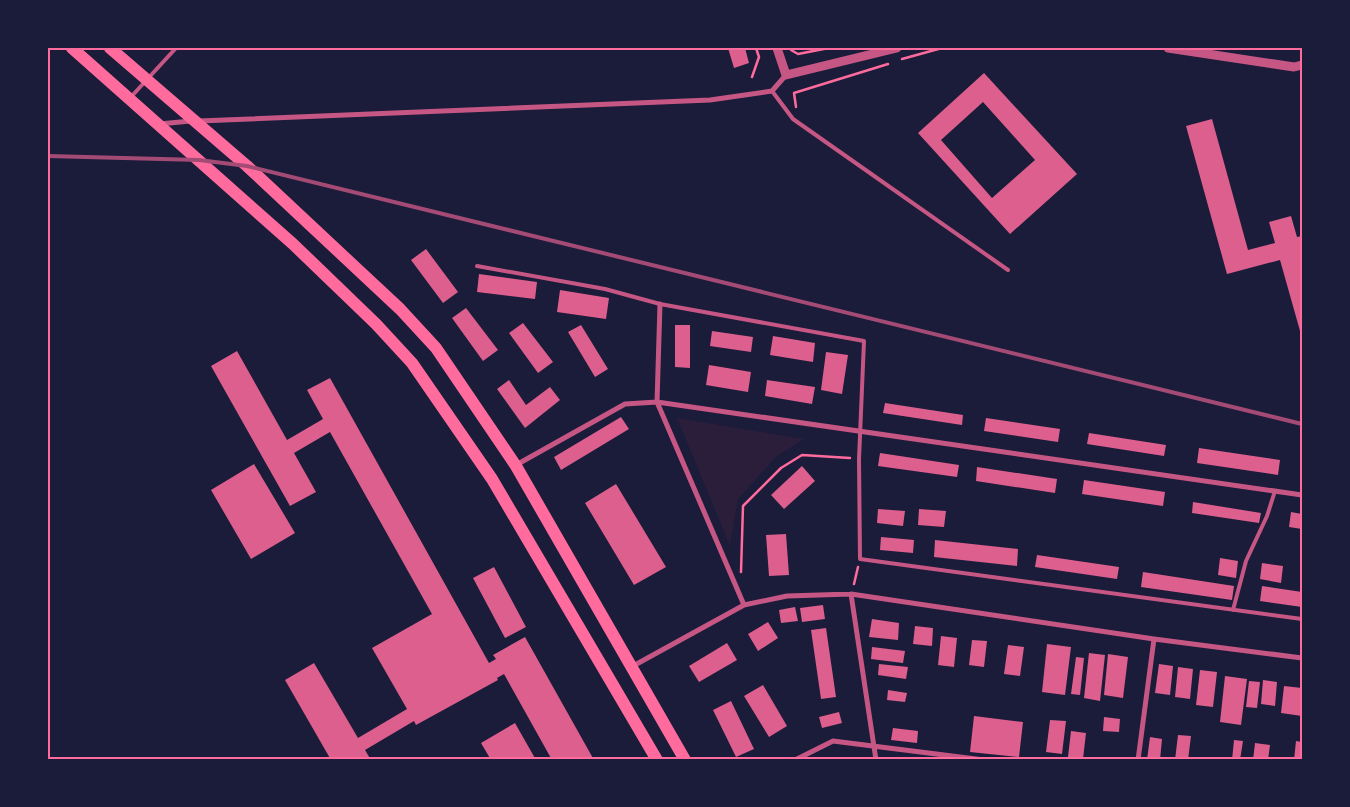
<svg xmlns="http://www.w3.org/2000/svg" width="1350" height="807" font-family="'PT Sans',sans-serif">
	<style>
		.green { fill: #2a1e3b }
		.building { fill: #dd5f8e; fill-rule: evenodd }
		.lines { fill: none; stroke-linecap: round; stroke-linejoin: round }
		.path { stroke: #ff6b9d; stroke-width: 2.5 }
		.service { stroke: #c65784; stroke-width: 4 }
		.minor { stroke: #c65784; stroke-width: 5 }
		.tertiary { stroke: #c65784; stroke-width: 9 }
		.primary { stroke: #ff6b9d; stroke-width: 12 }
		.rail { stroke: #a44b75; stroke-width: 4 }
		.neatline { fill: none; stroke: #ff6b9d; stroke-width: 2 }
	</style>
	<rect width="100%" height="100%" fill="#1b1b3a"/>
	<path class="green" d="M677,418L804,439L777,456L738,499L730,546Z"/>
	<path class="building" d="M728,48H745L749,63L734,68Z
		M984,73L1077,174L1010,234L918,133ZM983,102L1035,160L992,198L941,140Z
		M1212,119L1248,250L1275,243L1269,222L1291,216L1297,237L1302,236V338L1280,260L1227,274L1186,126Z
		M426,249L458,292L443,303L411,260Z
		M479,274L537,282L535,299L477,292Z
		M560,290L609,298L606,319L557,312Z
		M466,308L498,350L483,361L452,318Z
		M523,323L553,362L538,373L509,333Z
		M581,325L608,369L595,377L568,332Z
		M675,325H690V368L675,367Z
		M712,331L753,337L751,352L710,346Z
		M773,336L815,343L813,362L770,355Z
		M237,351L287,440L323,419L307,390L330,378L489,663L496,659L493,655L525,637L594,760H552L504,674L497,678L498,680L416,725L414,721L365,750L371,760H331L285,680L314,663L358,738L407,709L372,648L432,614L330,432L294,453L316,492L290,506L211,366Z
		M826,352L848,355L842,394L821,390Z
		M709,365L751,372L748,392L706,385Z
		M509,380L526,405L550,387L560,400L525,428L497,389Z
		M767,380L815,387L812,404L765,396Z
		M885,403L963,415L962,425L883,413Z
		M621,417L629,429L561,470L554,457Z
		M986,418L1060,429L1058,442L984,431Z
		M1089,433L1166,445L1164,456L1087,444Z
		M1199,448L1280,460L1278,475L1197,463Z
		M880,453L959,465L957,477L878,466Z
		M254,464L295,533L251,559L211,490Z
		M802,466L815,481L784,509L771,495Z
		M977,467L1057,479L1055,493L976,481Z
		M1084,480L1165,492L1163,506L1082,494Z
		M616,484L666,567L634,585L585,503Z
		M1193,502L1261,513L1259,523L1192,513Z
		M878,509L905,511L903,526L877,523Z
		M919,509L946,511L944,527L918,525Z
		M1291,512L1302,514V529L1289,527Z
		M786,534L789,575L769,576L766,535Z
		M881,537L914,540L913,553L880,550Z
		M935,540L1018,549L1017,566L934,557Z
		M1037,555L1119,567L1117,579L1035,567Z
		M1220,558L1238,561L1236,578L1218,575Z
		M1262,563L1283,566L1281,583L1260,579Z
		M494,567L526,627L505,638L473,578Z
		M1143,572L1234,586L1232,600L1141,587Z
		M1262,586L1302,592V607L1260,601Z
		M823,605L825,619L802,622L800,608Z
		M795,607L798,621L781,623L779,610Z
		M872,619L899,623L898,640L869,637Z
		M768,622L778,638L758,651L748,634Z
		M915,626L933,628L932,646L913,644Z
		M826,628L836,697L821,699L811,630Z
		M941,636L957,638L954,667L938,665Z
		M972,640L987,641L984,667L969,665Z
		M727,643L737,660L699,682L689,666Z
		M1047,644L1071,647L1065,695L1042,692Z
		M1008,645L1024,647L1020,676L1004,674Z
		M872,647L905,651L903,663L871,659Z
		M1089,653L1105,655L1100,701L1084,698Z
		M1108,654L1128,657L1123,698L1104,695Z
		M1076,657L1084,658L1080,695L1071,694Z
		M879,664L908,667L906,679L878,675Z
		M1159,664L1173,666L1170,695L1155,693Z
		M1178,667L1193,669L1190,699L1175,697Z
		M1200,670L1217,672L1213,707L1196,705Z
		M1225,676L1247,679L1241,725L1220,722Z
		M1263,680L1277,682L1275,706L1261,704Z
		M1249,681L1260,682L1257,708L1246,707Z
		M763,685L787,726L769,737L744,696Z
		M1284,686L1302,688V716L1281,713Z
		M888,690L907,693L905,702L887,700Z
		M731,701L754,749L736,757L713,710Z
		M839,712L842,723L822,728L819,717Z
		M974,716L1023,722L1019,757L970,752Z
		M1104,717L1120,719L1119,732L1103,731Z
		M1050,720L1066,721L1062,754L1046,752Z
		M515,723L536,760H491L481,743Z
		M893,728L918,731L917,743L891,740Z
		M1071,731L1086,733L1083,759L1068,757Z
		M1178,735L1191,736L1188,760H1175Z
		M1150,737L1162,739L1160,760H1147Z
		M1234,740L1243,741L1240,760H1232Z
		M1296,741L1302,742V760H1294Z
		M1255,743L1270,745L1268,760H1253Z"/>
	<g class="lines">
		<path class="path" d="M791,50L798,54L829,48
			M902,59L942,48
			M752,77L759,57L756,48
			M796,107L794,93L888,64
			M741,572L743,506L781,468L802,455L850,458
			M854,584L858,567"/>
		<path class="service" d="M772,91L793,119L1008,270
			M130,98L176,48
			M477,266L605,289L660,304L864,341L859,459L860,559L1302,619
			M1233,610L1246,561L1267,516L1275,491"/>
		<path class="minor" d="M199,121L710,100L772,91L786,75
			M159,124L191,121
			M660,304L657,402L744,605
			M516,465L625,404L657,402L1302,495
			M851,594L876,760
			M633,666L744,605L787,596L851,594L1154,639L1302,658
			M795,760L833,741L984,760
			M1138,760L1154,639"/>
		<path class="tertiary" d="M777,48L786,75L897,48
			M1168,48L1294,67L1302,65"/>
		<path class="primary" d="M72,48L293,244L376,324L412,363L492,479L657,760
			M110,48L247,166L400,309L436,348L516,466L685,760"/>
		<path class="rail" d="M48,156L199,160L247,166L1302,424"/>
	</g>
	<rect width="1350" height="807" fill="none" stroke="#1b1b3a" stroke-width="98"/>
	<rect x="49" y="49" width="1252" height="709" class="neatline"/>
</svg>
